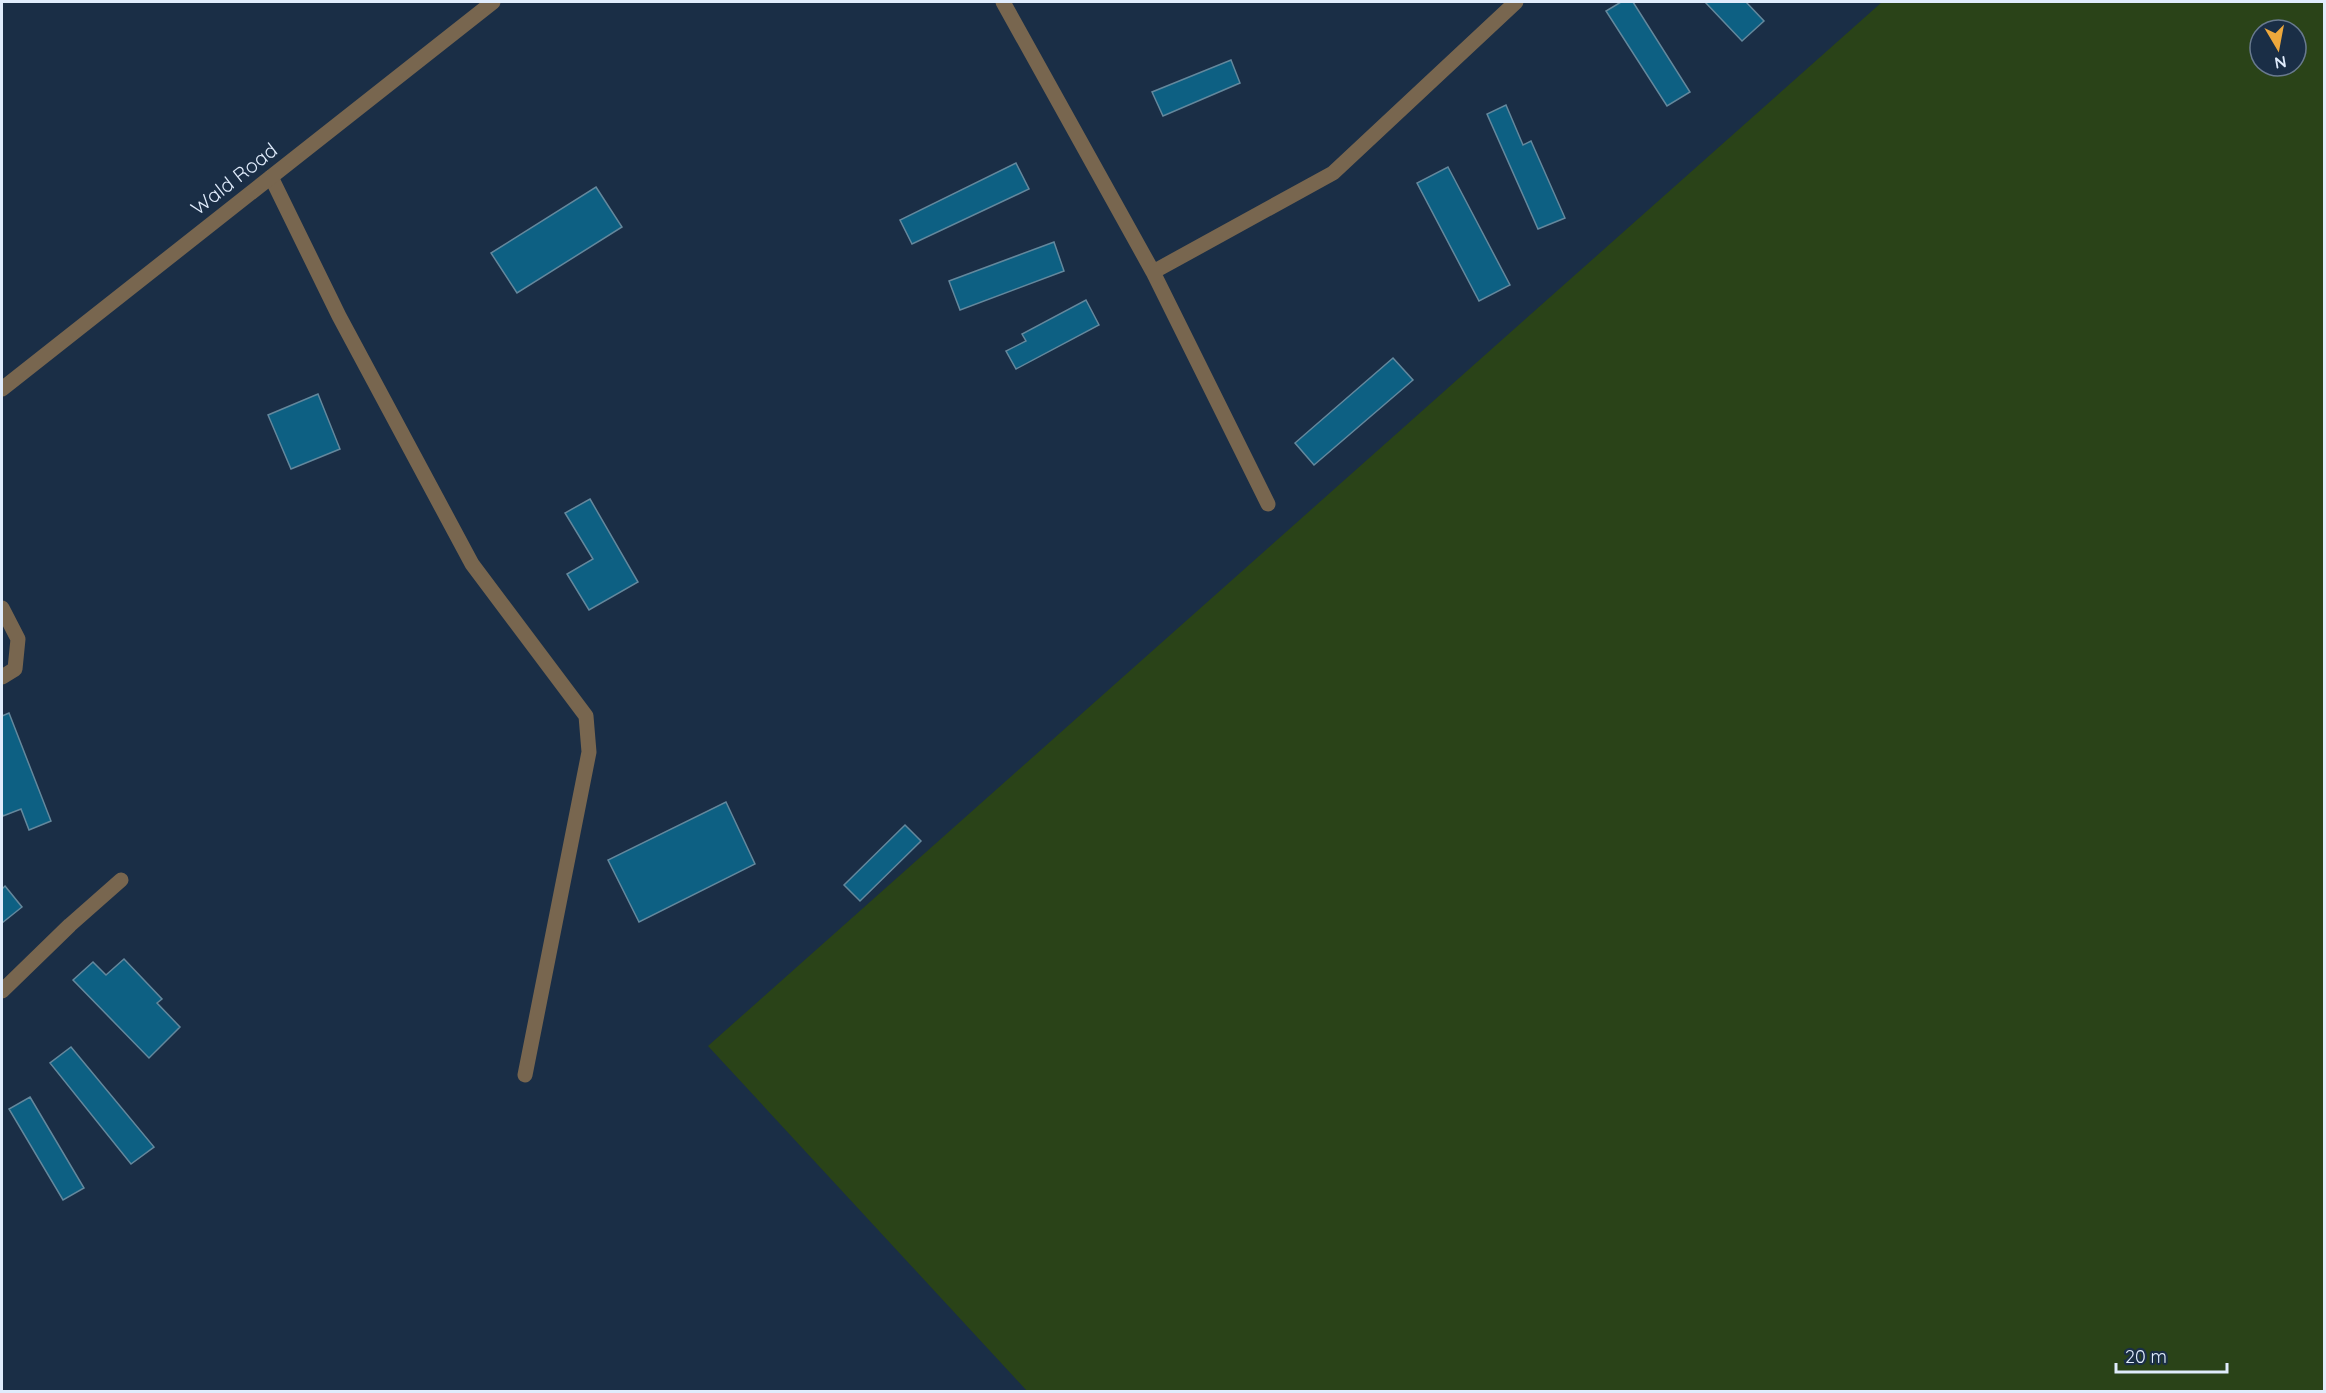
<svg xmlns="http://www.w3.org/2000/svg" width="2326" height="1393" font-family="Quicksand,sans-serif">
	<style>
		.green { fill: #2a4318; fill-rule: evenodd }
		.building { fill: #0d6083; stroke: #64889d; stroke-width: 1.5 }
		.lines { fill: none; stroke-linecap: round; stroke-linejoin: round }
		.lane { stroke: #78664f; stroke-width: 15 }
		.street { stroke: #78664f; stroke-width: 15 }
		.labels { text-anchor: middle; stroke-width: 4.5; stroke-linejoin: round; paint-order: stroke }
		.street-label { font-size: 20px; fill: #e0ecfc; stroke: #1a2e46 }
	</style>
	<rect width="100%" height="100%" fill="#1a2e46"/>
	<path class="green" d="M1882,2H2324V1391H1027L708,1046ZM2260,30H2296V66H2260Z"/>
	<path class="building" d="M1621,2H1633L1690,92L1667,106L1606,11Z
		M1705,2H1746L1764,21L1742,41Z
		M1231,60L1240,83L1163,116L1152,92Z
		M1506,105L1523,145L1531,141L1565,218L1538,229L1487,114Z
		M1016,163L1029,189L912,244L900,220Z
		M1448,167L1510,285L1479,301L1417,183Z
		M596,187L622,227L517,293L491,253Z
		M1054,242L1064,271L960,310L949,281Z
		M1086,300L1099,325L1016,369L1006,351L1026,341L1022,334Z
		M1393,358L1413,380L1314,465L1295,443Z
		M318,394L340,449L291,469L268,415Z
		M590,499L638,582L589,610L567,574L593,559L565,513Z
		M9,713L51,821L29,830L21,809L3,816L2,813V716Z
		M726,802L755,864L639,922L608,860Z
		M905,825L921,841L860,901L844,885Z
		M5,886L22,907L2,923V889Z
		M124,959L162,999L157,1003L180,1027L149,1058L73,980L93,962L106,975Z
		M71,1047L154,1147L131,1164L50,1063Z
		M30,1097L84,1188L63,1200L9,1109Z"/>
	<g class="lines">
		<path class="lane" d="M271,177L339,316L472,564L586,716L589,752L525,1075
			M2,608L18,639L15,669L2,677
			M2,991L70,925L121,880"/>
		<path class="street" d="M1003,2L1153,272L1268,504
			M1153,272L1333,173L1516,2
			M2,389L493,2"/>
	</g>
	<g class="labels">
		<g class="street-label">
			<text transform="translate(234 179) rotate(-38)" y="7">Wald Road</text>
		</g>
	</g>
	<rect width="2326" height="1393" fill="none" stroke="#e0ecfc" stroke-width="6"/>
	<g transform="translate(2278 48) rotate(170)"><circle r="28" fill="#1a2e46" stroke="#697a8f" stroke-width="1.5"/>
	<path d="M0-4.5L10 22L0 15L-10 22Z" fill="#eea83c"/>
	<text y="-9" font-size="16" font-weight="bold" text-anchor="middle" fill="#e0ecfc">N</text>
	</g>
	<path d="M2116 1363v9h111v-9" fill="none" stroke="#e0ecfc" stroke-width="3"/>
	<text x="2125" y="1363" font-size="18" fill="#e0ecfc" stroke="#1a2e46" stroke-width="4.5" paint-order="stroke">20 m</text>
</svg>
